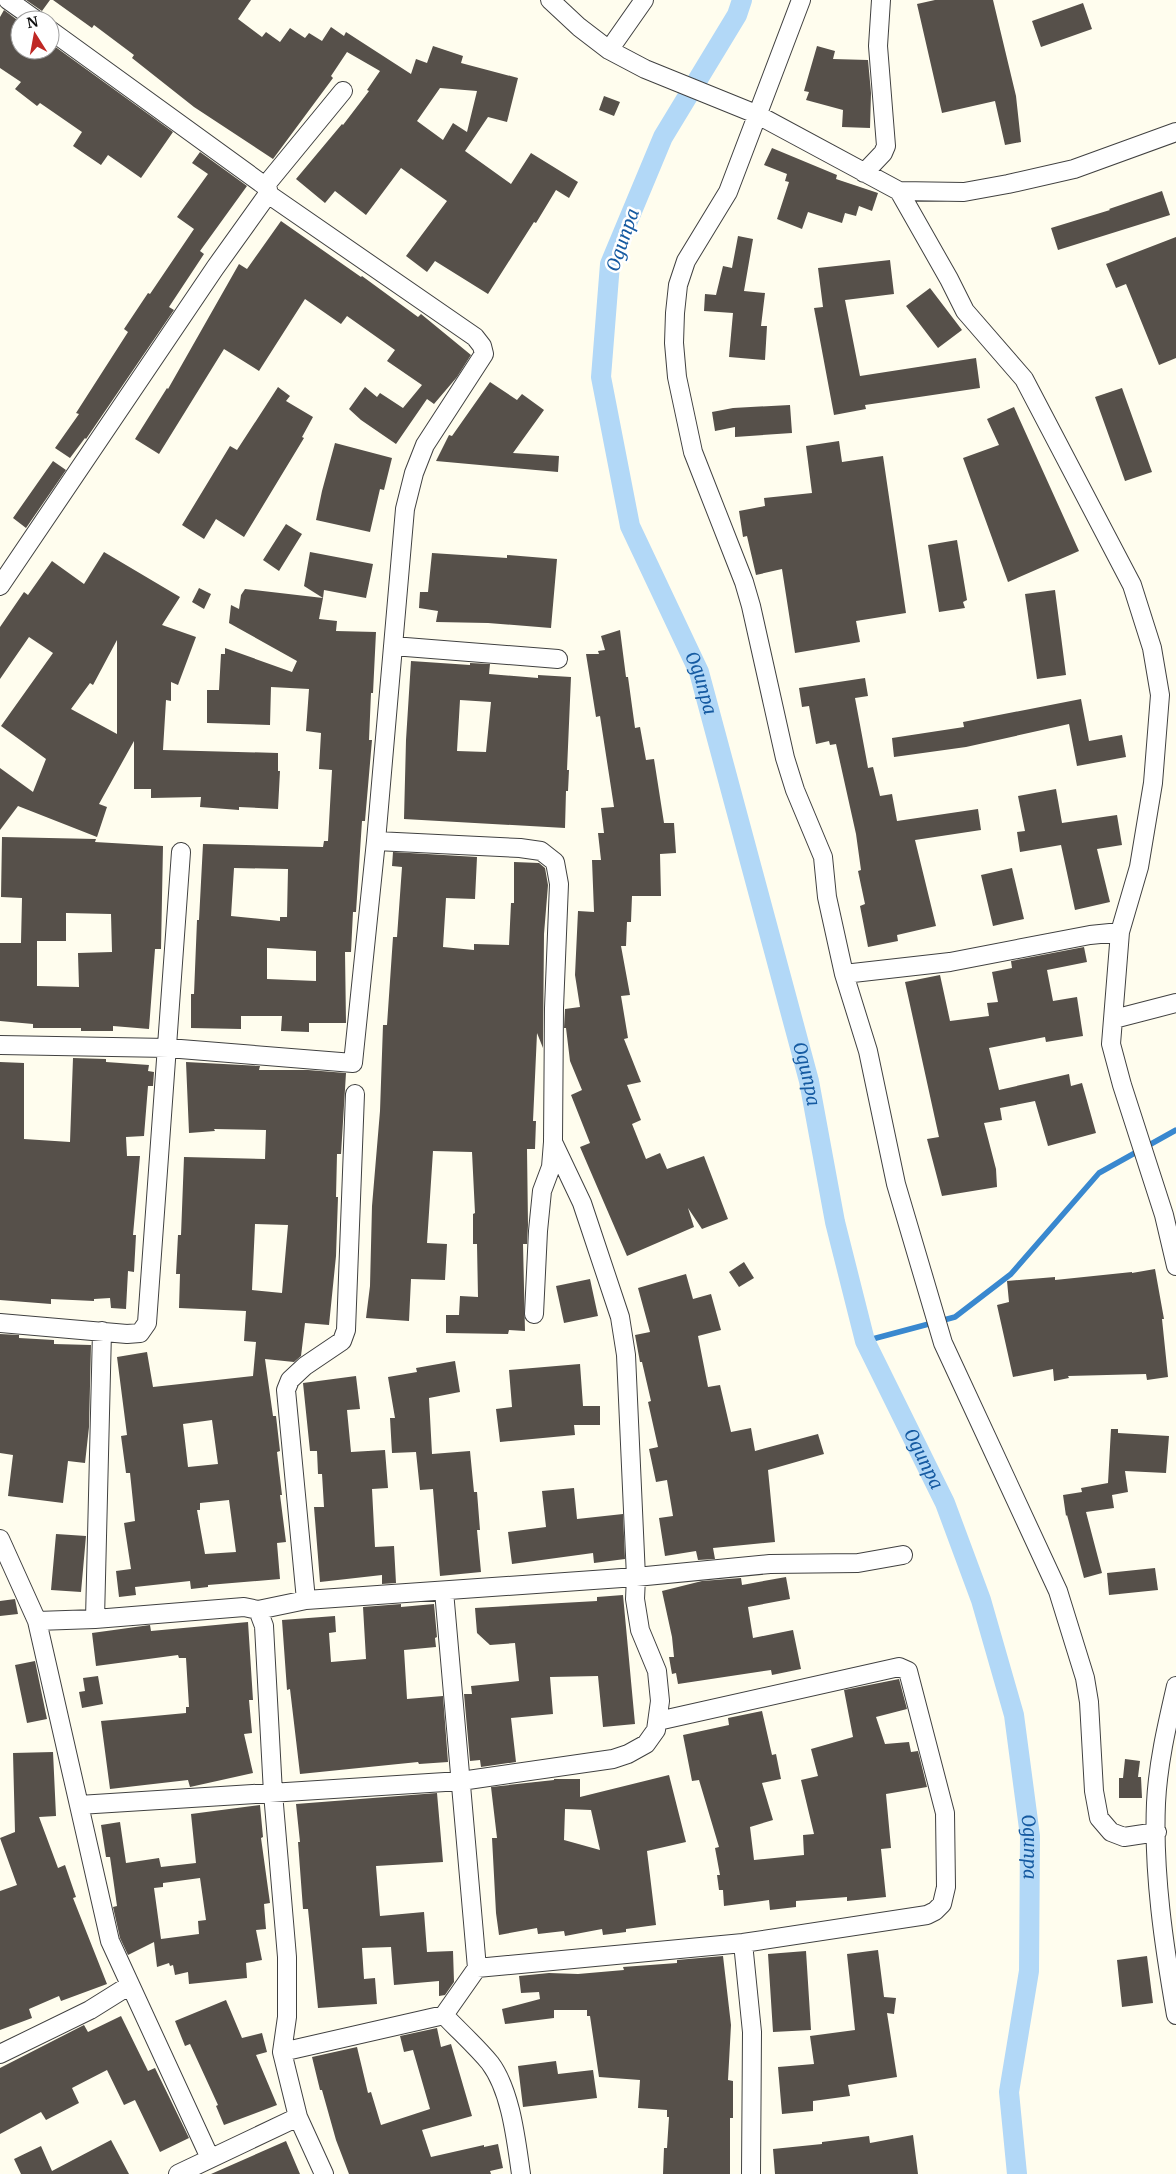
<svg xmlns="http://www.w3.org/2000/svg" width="1176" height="2174" font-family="Merriweather,serif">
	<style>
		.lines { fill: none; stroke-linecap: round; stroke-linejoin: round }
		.stream { stroke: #3988cf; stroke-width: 5.5 }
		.canal { stroke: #b2d8f7; stroke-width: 20 }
		.building { fill: #56504a; fill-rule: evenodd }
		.street-casing { stroke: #414141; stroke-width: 20 }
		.street { stroke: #fff; stroke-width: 18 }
		.labels { text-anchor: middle; stroke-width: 5; stroke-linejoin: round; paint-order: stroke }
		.water-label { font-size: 18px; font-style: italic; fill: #155aa1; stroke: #fff }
	</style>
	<rect width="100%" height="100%" fill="#fffdee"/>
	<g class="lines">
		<path class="stream" d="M865,1341L955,1317L1011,1274L1099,1173L1176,1130"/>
		<path class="canal" id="s1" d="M742,0L737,15L663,137L610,264L601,377L630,526L699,672L809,1081L835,1222L865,1341L945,1503L981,1600L1014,1715L1030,1836L1029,1971L1009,2092L1017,2174"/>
	</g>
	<path class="building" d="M26,0H50L42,11Z
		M53,0H251L238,19L262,37L266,32L280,42L290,28L305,38L309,33L322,41L331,27L344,36L346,32L411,74L416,59L427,63L433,46L463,56L461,63L518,78L507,122L488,117L465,151L511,184L531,153L578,182L569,198L556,190L536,223L534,222L488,294L435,261L427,272L406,256L447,201L401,168L366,215L335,191L325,203L296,179L342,124L343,125L369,91L367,90L380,71L347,52L331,76L333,78L273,159L194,107L132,58L134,55L94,25L92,28ZM440,88L477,91L467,132L453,123L443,140L417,121Z
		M935,0H993L1016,96L1021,142L1005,145L995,101L942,113L917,4Z
		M1083,3L1092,29L1041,47L1032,21Z
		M4,10L20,22V50H50V43L173,132L141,178L108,155L101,165L73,146L82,132L40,103L37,106L15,89L21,82L0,68V17Z
		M817,46L835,51L833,59L868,60L871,93L870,128L842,127L843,110L806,100L809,92L804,91Z
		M604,96L620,102L614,116L599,110Z
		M772,148L837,175L836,179L878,193L872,211L859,206L856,216L845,213L842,223L808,212L802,229L777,219L789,182L785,181L787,174L764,165Z
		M200,152L247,186L200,251L204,254L169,307L174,310L86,439L85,438L70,458L55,448L79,414L76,413L128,332L124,329L148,293L150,294L194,229L177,217L208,174L192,163Z
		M1162,191L1170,215L1058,250L1051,228L1110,210L1109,209Z
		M281,221L361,277L362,276L418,317L421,314L471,355L457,377L434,404L427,399L396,444L361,420L349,409L365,387L377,397L380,393L403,408L422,385L387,361L395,350L347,316L341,324L305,299L259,371L224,349L159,454L135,439L167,388L168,389L239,264L247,269Z
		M738,236L753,239L744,291L765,293L761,326H767L765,360L729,357L733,313L704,311L705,294L716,295L723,266L732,268Z
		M1176,237V358L1159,365L1126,284L1116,288L1106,264Z
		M890,260L894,294L845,300L860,376L976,358L980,388L865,405L866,409L834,415L814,308L823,307L818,268Z
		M930,288L962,330L938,348L906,306Z
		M490,382L517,400L522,394L544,410L513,453L559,456L558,472L436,461L449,435L452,436Z
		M278,387L290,396L286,401L313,417L302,437L304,438L244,537L216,519L204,539L182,525L230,446L237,450Z
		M1122,388L1152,472L1125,481L1095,397Z
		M790,405L792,433L735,437V427L715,431L712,412L733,408Z
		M1014,407L1079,551L1008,582L963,458L999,445L987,419Z
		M839,441L842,462L883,456L906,613L856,621L860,642L795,653L782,569L756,575L747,536L743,537L739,511L765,506L764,498L812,493L806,446Z
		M335,443L392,458L384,490L380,489L370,532L316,520L322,491Z
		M53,461L66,470L26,528L13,518Z
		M286,524L302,534L279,571L263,560Z
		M957,540L967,600L963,602L965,608L939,612L928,545Z
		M104,552L180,597L162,625L196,637L178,685L171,682V701L166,700L163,750L278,753V771H280L278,809L239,807V810L200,807L201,797L151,798V789H134V741L99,804L107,807L97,837L18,806L0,830V768L33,792L46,759L1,726L53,653L29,637L0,679V627L24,592L28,595L52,561L84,584ZM117,640V734L71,709L90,683L93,685Z
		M310,552L373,564L366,598L324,590L323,598L304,586Z
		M432,553L507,558V555L557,559L551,628L488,623L436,622L438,611L419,608L420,592H428Z
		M199,588L211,594L204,609L192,602Z
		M245,589L323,598L319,619L337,621L336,631L376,632L373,693H371L369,740H372L365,821H362L356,912H353L351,952H345L346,1023H309V1032L281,1031L282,1016H241V1029L191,1028V994H194L197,920H199L203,844L323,847L324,841H328L332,770L319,769L321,733L306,731L309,689L271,687L270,725L207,723V690H219L221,654H225V648L292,672L297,661L229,623L231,605L239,609L241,595ZM234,868L288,869L287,917H280V921L231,916ZM267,948L316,951V981L267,979Z
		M1055,590L1066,675L1037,679L1025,594Z
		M620,630L626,677H628L635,728L640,727L646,760L654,759L664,823H674L676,853L660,854L661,896H632L631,922H627L626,946H621L630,995L621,996L628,1038L624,1039L641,1082L627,1085L641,1120L632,1124L646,1159L660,1153L667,1169L704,1156L728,1219L702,1229L688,1208L694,1227L627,1256L580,1147L590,1143L571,1095L582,1090L570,1061L566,1028H564L565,1009L580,1007L575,975L578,911L594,912L592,860H601L598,833H604L601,808L614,807L600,716L596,717L586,654H599L598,651L605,650L601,636Z
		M411,661L470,665V663L490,664L489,674L538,678V675L571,677L567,770H569L568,791H566L565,828L404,819L406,740ZM460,700L491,702L486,752L457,751Z
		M865,678L868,696L855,698L866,757L868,768L873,767L880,796L892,794L897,821L978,809L981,830L915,840L936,926L897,935L898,941L868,947L860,906L865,904L858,871L861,870L856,834L836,744L830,745L829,741L816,744L809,706L802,707L799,688Z
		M1081,699L1089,741L1122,735L1126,757L1077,766L1069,724L966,747L894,757L892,738L964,727L963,722Z
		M1056,789L1062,823L1117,815L1122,845L1097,849L1110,902L1075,910L1061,845L1020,852L1017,832L1025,831L1018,796Z
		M2,837L96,839L95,842L163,846L161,949H155L149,1029L113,1026V1031H81V1028H33V1024L0,1021V943H21L22,898L1,897ZM66,913L111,914L112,952L78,953L79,987L37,986V941H66Z
		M393,852L477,857L475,899L446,898L443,947L474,950V944L509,945L511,903H514V862L539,863L545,868L548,885L544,934L543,1048L537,1033L533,1121H536L535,1149H527L528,1225L527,1244H523L525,1331L509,1330L508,1334L446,1333V1315H459L460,1296L478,1297L477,1244H473V1214L475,1213L472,1152L433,1151L427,1243L447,1244L445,1280L411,1279L409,1321L366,1318L370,1286L372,1206L380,1111L383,1025H387L393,937H397L402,867L392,866Z
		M1012,868L1024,919L993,926L981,875Z
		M1084,947L1087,962L1047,970L1053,1001L1077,997L1083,1036L1046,1042L1045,1037L989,1048L999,1090L1069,1074L1071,1086L1082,1083L1096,1133L1048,1146L1035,1101L1000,1108L1002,1120L984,1123L996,1169L997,1187L942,1196L927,1139L939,1137L905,982L940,975L950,1021L989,1016L987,1003L998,1002L992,972L1012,968L1011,961Z
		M73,1058L106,1059V1062L149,1065L148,1071L154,1072L153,1086H148L144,1136L126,1137L127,1156H140L133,1235H136L134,1272L128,1271L126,1309L111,1308L110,1298L94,1299V1301L51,1299V1304L0,1300V1062L24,1063V1139L70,1142Z
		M186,1062L260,1066L259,1070H308L346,1073L341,1154H337L336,1197H338L336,1256L329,1325L305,1323L301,1356L294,1362L265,1359L273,1416H276L280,1451L277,1452L282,1495H280L286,1542L277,1543L280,1579L208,1585V1587L191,1589L190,1581L135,1587L136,1595L119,1597L116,1571L131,1569L124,1523L135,1521L130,1473H126L121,1436L127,1435L117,1357L147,1352L153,1387L253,1376L256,1342L244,1341L246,1311L179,1308L180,1274H176L178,1235H181L184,1157L265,1159L266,1130L214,1129L215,1131L189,1133ZM255,1224L288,1225L282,1293L252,1290ZM212,1420L218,1464L188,1467L183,1424ZM229,1500L236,1552L205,1554L197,1510H200V1503Z
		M744,1262L754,1278L739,1287L729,1272Z
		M1155,1269L1164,1319H1162L1168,1377L1147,1380L1146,1374L1068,1376L1069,1378L1054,1381L1053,1369L1013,1377L997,1305L1009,1302L1007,1281L1055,1277V1280L1132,1272V1273Z
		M686,1274L693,1299L711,1294L721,1330L698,1336L708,1387L720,1385L731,1432L751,1428L755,1451L818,1434L824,1454L768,1470L775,1542L713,1548L715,1559L698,1560L696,1551L665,1556L659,1518L673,1516L667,1480L656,1482L649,1449L658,1447L648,1402L651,1401L642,1362H640L635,1335L650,1332L638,1288Z
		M590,1279L598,1316L564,1323L556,1286Z
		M0,1334L19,1335V1338L54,1340V1344L91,1345L89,1427L85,1463L68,1461L63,1503L8,1496L13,1455L0,1453Z
		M455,1361L460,1392L429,1398L432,1454L470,1451L474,1492H477L480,1530H477L481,1572L440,1576L433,1489L420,1490L416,1452L392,1453L390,1418H395L388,1377L417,1372L416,1368Z
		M580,1364L583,1406H600V1425H574L575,1435L500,1442L496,1409L512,1407L509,1370Z
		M356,1376L360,1409L347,1410L351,1452L385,1450L388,1488L372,1489L375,1547L394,1546L396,1583L382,1584V1575L320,1582L314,1507H324L322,1474H318L317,1451H310L303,1383Z
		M1111,1429H1118V1433L1169,1436L1166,1473L1125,1471L1128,1492L1112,1495L1114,1508L1086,1512L1102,1573L1084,1578L1067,1515L1066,1516L1063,1495L1082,1492L1081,1488L1108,1483Z
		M574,1488L577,1519L623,1514L625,1559L594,1563L593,1553L512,1564L508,1532L546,1527L542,1491Z
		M56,1534L86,1536L81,1592L51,1590Z
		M1155,1568L1158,1590L1109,1595L1107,1573Z
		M786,1577L790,1599L748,1607L753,1638L793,1630L801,1669L772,1675L771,1670L678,1684L676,1673L672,1674L669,1657H674L672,1637L662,1591L702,1581L741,1578L742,1585Z
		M623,1595L635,1724L603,1727L598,1676L550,1677L553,1714L511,1718L516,1762L481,1767L480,1760L470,1761L464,1694H472L471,1686L519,1681L515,1643L490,1645L477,1633L475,1608L597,1601V1597Z
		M15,1599L18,1614L0,1616V1601Z
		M401,1604V1607L434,1604L437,1637L435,1638L436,1647L404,1650L407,1699L443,1696L448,1762L419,1764L418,1762L300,1774L290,1689L287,1690L282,1620L335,1616L336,1632L329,1633L331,1662L366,1659L363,1607Z
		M248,1622L253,1700H249L252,1733L244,1734L253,1773L190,1787L188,1780L110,1789L101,1721L186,1713V1707H189L186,1658H179L178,1655L96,1666L92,1633L150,1625L151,1631Z
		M35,1661L47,1719L27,1723L15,1665Z
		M98,1676L103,1704L82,1708L79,1692L85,1691L83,1678Z
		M899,1679L907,1709L876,1717L885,1744L909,1742L911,1752L918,1751L927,1787L886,1794L891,1848L881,1849L886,1897L847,1901V1897L796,1901V1907L770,1910L769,1900L724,1906L723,1890H719L717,1875H720L715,1848L719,1847L699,1780L692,1781L683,1735L729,1725L728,1718L762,1711L772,1755L776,1754L781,1779L762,1783L773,1820L750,1827L754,1860L804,1855L803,1835L814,1834L801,1780L818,1776L811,1749L853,1737L844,1690Z
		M53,1752L56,1816L39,1817L58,1868L65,1865L76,1897L73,1898L107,1984L61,2001L59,1996L29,2009L32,2018L0,2030V1891L17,1885L0,1838L15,1832L13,1753Z
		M1125,1759L1140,1761L1138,1777H1141L1142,1798H1119V1778H1123Z
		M669,1775L686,1842L647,1851L656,1925L626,1929V1932L603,1935L602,1929L565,1936L564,1931L538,1934L537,1928L499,1935L496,1913L492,1838H497L491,1787L554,1780V1779H580V1797ZM565,1809L591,1810L600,1850L564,1840Z
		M437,1793L443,1862L376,1866L380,1916L424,1912L427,1952L453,1951L454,1982L445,1995L439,1996V1981L394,1985L391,1947L362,1948L364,1979L375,1978L377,2004L318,2008L308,1909H303L298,1842H300L296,1804Z
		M260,1805L263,1837L261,1838L270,1903L264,1904L266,1929L256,1930L262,1960L246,1963L247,1978L189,1984L188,1972L175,1975L173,1965L170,1966L169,1963L157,1967L154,1942L128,1955L120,1938L113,1907L117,1906L110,1857H106L101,1825L120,1822L126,1863L159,1858L161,1867L196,1863L191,1814ZM200,1878L206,1920L198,1921L199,1934L161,1939L154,1888L163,1887V1883Z
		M878,1950L884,1997L896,1998L894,2014L887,2013L897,2077L848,2085L850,2096L813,2101V2111L782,2114L778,2067L814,2064L810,2036L855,2030L847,1954Z
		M806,1951L811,2030L773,2032L768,1954Z
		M723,1956L731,2025L728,2080L733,2081V2118H730V2174H663L664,2148H667L669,2117H667V2110L638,2108L640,2080L599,2077L590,2016H587V2010H554V2018L505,2024L502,2009L540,1999L539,1992L521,1993L519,1976L549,1973L578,1974L624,1970L623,1967L677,1963V1960Z
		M1147,1956L1153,2003L1122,2007L1117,1960Z
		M226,2000L242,2038L262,2033L267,2052L256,2055L277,2105L224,2125L216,2106L218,2105L190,2044L185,2046L175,2021Z
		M121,2016L148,2071L155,2068L189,2138L160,2152L135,2100L124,2105L107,2070L72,2088L79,2103L46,2120L41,2112L0,2134V2068L84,2025L88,2032Z
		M437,2028L441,2047L451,2044L472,2116L422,2130L431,2157L484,2145V2147L498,2144L503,2168L490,2171L491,2174H349L336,2140L322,2090H320L312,2057L357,2047L368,2093L371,2092L381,2125L430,2109L413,2050L404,2052L400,2036Z
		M556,2061L558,2074L593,2070L597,2098L523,2107L518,2066Z
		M913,2135L918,2174H775L773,2149L822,2144V2142L869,2136L870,2143Z
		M111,2140L129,2174H21L14,2159L41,2146L52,2171Z
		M286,2141L300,2174H211Z"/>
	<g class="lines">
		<g class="street-casing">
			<path id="street" d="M8,0L36,20
				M550,0L579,27L609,50L645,69L756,114L899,191L949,279L965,311L1024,379L1132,585L1152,648L1160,695L1153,783L1139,867L1120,932L1111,1044L1122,1085L1164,1215L1176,1266
				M801,0L728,192L686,261L678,285L675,313L674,343L677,377L693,452L744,582L751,606L785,758L795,790L823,857L827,897L844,974L868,1051L896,1184L943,1343L1058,1591L1085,1678L1089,1702L1094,1791L1099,1818L1111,1832L1124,1837L1157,1832
				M609,50L644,0
				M864,173L883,153L886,146L878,46L881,0
				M265,186L343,91
				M899,191L964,192L1008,184L1074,169L1176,132
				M0,586L215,268L268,194V189L265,186L50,30
				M393,646L558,659
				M376,841L520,848L541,851L555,862L559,884L554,1008L553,1142L551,1167L542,1191L538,1231L534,1314
				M844,974L950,962L1090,935L1120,932
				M1114,1019L1176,1003
				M0,1045L168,1048L353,1063L376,841L405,509L414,473L425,445L484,354L482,346L475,337L268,194
				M0,1323L127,1334L140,1333L147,1323L181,852
				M0,1539L37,1621L95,1619L244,1607L258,1610L264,1626L273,1793L287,1957V2017L282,2052L298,2117L324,2174
				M444,1591L477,1968
				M306,1600L286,1390L290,1380L305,1366L342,1341L346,1330L355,1094
				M258,1610L306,1600L636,1577L770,1564L858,1563L903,1555
				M95,1619L102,1331
				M37,1621L110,1941L210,2158
				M1176,1686C1167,1725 1158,1763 1156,1803C1153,1873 1164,1946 1176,2015
				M79,1805L461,1781L613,1759L628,1754L646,1744L656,1730L660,1701L657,1671L640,1630L635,1599L636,1577L626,1355L620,1317L582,1203L553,1142
				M743,1943L752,2032L751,2174
				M444,2015C459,2031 476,2046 490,2063C511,2091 516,2140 521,2174
				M282,2052L444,2015L477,1968L743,1943L927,1915L935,1911L942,1904L946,1887L945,1813L908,1671L899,1667L658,1721
				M0,2054L90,2010L130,1985
				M178,2174L298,2117"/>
		</g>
		<use href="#street" class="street"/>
	</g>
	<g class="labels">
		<g class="water-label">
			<text transform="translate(623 240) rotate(-71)" y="6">Ogunpa</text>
			<text dy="6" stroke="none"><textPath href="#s1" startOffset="734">Ogunpa</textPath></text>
			<text dy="6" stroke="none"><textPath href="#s1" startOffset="1139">Ogunpa</textPath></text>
			<text dy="6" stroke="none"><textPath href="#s1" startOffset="1544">Ogunpa</textPath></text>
			<text dy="6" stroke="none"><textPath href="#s1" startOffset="1949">Ogunpa</textPath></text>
		</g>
	</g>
	<g transform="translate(35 35) rotate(349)"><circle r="24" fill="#ffffff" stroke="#9f9f9f"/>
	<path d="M0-4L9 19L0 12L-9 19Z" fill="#bf2824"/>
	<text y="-8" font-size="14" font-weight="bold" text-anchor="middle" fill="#0e0e0e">N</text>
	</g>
</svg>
